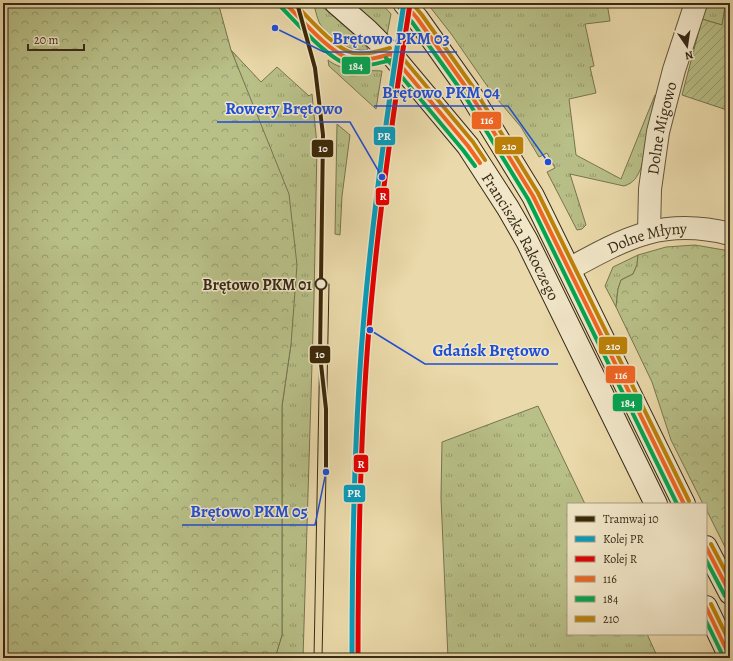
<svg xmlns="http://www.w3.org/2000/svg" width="733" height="661" font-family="Alegreya,serif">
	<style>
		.grass { fill: url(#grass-tufts); stroke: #787450 }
		.forest { fill: url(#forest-crowns); stroke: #787450 }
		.garden { fill: url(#garden-furrows); stroke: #787450 }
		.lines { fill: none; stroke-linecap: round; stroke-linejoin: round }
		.street-casing { stroke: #64563c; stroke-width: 24 }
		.secondary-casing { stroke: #372a18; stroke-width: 24 }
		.street { stroke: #f1e6c8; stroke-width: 22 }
		.secondary { stroke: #f1e6c8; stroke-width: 22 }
		.tram { stroke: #372a18; stroke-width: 1 }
		.bus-1-casing { stroke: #f1e6c8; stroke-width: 7 }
		.bus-2-casing { stroke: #f1e6c8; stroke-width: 7 }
		.bus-3-casing { stroke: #f1e6c8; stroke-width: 7 }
		.bus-1 { stroke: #f26522; stroke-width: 4 }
		.bus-2 { stroke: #00a651; stroke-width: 4 }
		.bus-3 { stroke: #bd8107; stroke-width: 4 }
		.rail-1-casing { stroke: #f1e6c8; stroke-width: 8 }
		.rail-2-casing { stroke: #f1e6c8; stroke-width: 8 }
		.rail-1 { stroke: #069cbc; stroke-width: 5 }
		.rail-2 { stroke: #e50000; stroke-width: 5 }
		.tram-1-casing { stroke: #f1e6c8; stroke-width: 7 }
		.tram-1 { stroke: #3b2706; stroke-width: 4 }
		.stop-dot { fill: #f1e6c8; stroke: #372a18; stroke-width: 2 }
		.labels { text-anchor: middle; stroke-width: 3; stroke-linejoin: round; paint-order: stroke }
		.street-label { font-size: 16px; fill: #372a18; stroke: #f1e6c8 }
		.stop-label { font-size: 16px; font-weight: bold; fill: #372a18; stroke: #f1e6c8; text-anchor: end }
		.leader { fill: none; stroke: #1d4ed8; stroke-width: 1.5 }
		.callout-dot { fill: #1d4ed8; stroke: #f1e6c8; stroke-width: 1.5 }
		.callout-label { font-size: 17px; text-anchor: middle; font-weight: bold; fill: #1d4ed8; stroke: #f1e6c8; stroke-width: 3; stroke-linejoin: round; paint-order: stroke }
		.line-badge { stroke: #f1e6c8; stroke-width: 1.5 }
		.badge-label { font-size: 11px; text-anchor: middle; font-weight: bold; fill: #fff }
	</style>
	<defs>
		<pattern id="grass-tufts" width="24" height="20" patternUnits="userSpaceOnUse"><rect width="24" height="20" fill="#b8bf87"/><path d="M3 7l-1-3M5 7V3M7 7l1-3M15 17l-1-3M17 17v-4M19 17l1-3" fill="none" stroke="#969b6d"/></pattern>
		<pattern id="forest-crowns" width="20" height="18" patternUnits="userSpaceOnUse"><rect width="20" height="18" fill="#b8bf87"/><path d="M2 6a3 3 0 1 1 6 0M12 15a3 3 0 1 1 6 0" fill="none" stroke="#969b6d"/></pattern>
		<pattern id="garden-furrows" width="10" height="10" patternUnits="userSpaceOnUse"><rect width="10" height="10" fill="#b8bf87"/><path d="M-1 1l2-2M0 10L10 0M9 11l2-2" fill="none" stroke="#969b6d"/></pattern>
	</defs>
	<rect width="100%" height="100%" fill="#ead9aa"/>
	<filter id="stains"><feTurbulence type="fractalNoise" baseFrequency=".005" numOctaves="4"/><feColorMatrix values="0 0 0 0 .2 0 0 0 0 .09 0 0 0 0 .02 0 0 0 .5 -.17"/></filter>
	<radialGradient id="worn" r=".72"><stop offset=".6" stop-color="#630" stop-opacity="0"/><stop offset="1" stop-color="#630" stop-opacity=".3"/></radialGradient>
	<path class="grass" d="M313,3H318L366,45L368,50C349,52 333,41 322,27C317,21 316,10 313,3Z
		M353,3H381L391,14L387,35Z
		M427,3H607L610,21L585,24L594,66L590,67L596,93L569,99L576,155L621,179L655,95L658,99L641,168C637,177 634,183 624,186L570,174L586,225L582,229L577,230L547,172L555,168L547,153L539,157L521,127L492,93L452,35Z
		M704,3H730V8H725L722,25L702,19Z
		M231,50L261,82L277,67L309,96L312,94L317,145L314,298L303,658H275L282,635V406L291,344L250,100Z
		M328,60C343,72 364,70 382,71L376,109L329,66Z
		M337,124L350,135L342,196L340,235L335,234Z
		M638,255L637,265L633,274L621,280L618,289L616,307L605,286L613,267Z
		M538,406L585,504H568V634H647L658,658H448L441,498L442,442Z"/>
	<path class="forest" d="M3,3H218L219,6L231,50L289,194L297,265L291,344L282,406V635L275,658H3Z
		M695,245L730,251V557L706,509V504H703L671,440L652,382L616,307L618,289L621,280L633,274L637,265L638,255L666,247Z"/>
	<path class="garden" d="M725,7L730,8V111L682,95L702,19L722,25Z"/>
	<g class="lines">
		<g class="street-casing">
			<g id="street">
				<path id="s1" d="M649,232L650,189L658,132L674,70L696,3"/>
				<path id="s2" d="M569,269C626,238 663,217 730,234"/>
			</g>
		</g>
		<g class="secondary-casing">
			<g id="secondary">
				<path id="s3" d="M336,3L367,30L391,54L468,146L508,208L527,241L656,504"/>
				<path d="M404,3L417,18L468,90L533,196L684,504"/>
				<path d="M706,547L730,593"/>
				<path d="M706,607L730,657"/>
			</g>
		</g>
		<use href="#street" class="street"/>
		<use href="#secondary" class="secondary"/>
		<path class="tram" d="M326,437L329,284
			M314,658L320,341
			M322,658L326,472"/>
		<g class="bus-1-casing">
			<path id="bus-1" d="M285,3C300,18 331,54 351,59C364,62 379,57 391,54
				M404,3L417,18L468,90L533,196L684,504
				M391,54L468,146L480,163
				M706,547L730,593
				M706,607L730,657"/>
		</g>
		<g class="bus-2-casing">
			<path id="bus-2" d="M281,7C297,23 328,59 349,65C363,68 379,63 392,60
				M399,7L412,22L463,93L528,199L677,504
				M386,58L463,150L475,166
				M706,560L725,596
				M706,621L724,658"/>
		</g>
		<g class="bus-3-casing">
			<path id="bus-3" d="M294,3C307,16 335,49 353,53C364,56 378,51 390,48
				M412,3L422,15L473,87L538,193L689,501
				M396,50L473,142L485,160
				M711,544L730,580
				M711,604L730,643"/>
		</g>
		<use href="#bus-1" class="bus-1"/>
		<use href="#bus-2" class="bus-2"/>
		<use href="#bus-3" class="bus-3"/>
		<g class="rail-1-casing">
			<path id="rail-1" d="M352,658C352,548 354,438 363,328C372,219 387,111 404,3"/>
		</g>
		<g class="rail-2-casing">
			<path id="rail-2" d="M358,658C358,548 360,438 369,328C378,219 393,112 410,4"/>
		</g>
		<use href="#rail-1" class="rail-1"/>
		<use href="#rail-2" class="rail-2"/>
		<g class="tram-1-casing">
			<path id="tram-1" d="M297,3L315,68L323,135L320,355L326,409V472"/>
		</g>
		<use href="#tram-1" class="tram-1"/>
	</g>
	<circle class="stop-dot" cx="321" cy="284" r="5.5"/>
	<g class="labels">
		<g class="street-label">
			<text dy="6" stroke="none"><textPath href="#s1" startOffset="105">Dolne Migowo</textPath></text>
			<text dy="6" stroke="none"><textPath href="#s3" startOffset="300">Franciszka Rakoczego</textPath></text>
			<text dy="6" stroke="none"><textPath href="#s2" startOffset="85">Dolne Młyny</textPath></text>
		</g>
		<g class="stop-label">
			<text x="312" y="290">Brętowo PKM 01</text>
		</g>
	</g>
	<path class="leader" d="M275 28L324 52H457M548 162L508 106H374M382 177L350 122H217M370 330L425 364H558M326 472L315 525H182"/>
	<g class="callout-dot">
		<circle cx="275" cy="28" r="4"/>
		<circle cx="548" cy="162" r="4"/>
		<circle cx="382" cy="177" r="4"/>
		<circle cx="370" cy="330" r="4"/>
		<circle cx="326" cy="472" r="4"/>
	</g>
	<g class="callout-label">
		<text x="391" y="44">Brętowo PKM 03</text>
		<text x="441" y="98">Brętowo PKM 04</text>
		<text x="284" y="114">Rowery Brętowo</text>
		<text x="491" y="356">Gdańsk Brętowo</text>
		<text x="249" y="517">Brętowo PKM 05</text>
	</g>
	<g class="line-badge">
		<rect x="341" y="56" width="30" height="19" rx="4" fill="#00a651"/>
		<rect x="471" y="111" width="31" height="19" rx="4" fill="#f26522"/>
		<rect x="373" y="126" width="23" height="20" rx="4" fill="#069cbc"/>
		<rect x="494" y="136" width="30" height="19" rx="4" fill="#bd8107"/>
		<rect x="311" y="139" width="23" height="19" rx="4" fill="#3b2706"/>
		<rect x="375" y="187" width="15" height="19" rx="4" fill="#e50000"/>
		<rect x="598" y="336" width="30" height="19" rx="4" fill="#bd8107"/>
		<rect x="309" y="345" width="22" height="19" rx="4" fill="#3b2706"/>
		<rect x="605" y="365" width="31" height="19" rx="4" fill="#f26522"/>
		<rect x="612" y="393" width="31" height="19" rx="4" fill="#00a651"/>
		<rect x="353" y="454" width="16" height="19" rx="4" fill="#e50000"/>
		<rect x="343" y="484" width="23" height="19" rx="4" fill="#069cbc"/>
	</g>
	<g class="badge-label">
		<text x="356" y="70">184</text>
		<text x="487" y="124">116</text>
		<text x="384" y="140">PR</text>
		<text x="509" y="150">210</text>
		<text x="323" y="152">10</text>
		<text x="383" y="200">R</text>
		<text x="613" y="350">210</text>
		<text x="320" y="358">10</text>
		<text x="621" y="379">116</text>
		<text x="628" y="407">184</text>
		<text x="361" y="468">R</text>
		<text x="354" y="497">PR</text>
	</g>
	<rect width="733" height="661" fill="none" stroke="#ead9aa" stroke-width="16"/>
	<rect x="4" y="4" width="725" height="653" fill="none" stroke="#372a18" stroke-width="2"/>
	<rect x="8" y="8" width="717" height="645" fill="none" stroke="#372a18"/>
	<rect x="567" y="503" width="140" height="132" fill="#f1e6c8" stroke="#a79b82"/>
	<rect x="575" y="516" width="20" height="6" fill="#3b2706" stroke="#a79b82"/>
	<text x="603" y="523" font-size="12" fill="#372a18">Tramwaj 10</text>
	<rect x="575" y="536" width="20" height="6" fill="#069cbc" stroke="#a79b82"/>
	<text x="603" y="543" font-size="12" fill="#372a18">Kolej PR</text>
	<rect x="575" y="556" width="20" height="6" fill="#e50000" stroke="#a79b82"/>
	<text x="603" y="563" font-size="12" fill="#372a18">Kolej R</text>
	<rect x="575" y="576" width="20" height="6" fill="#f26522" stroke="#a79b82"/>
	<text x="603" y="583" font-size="12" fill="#372a18">116</text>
	<rect x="575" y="596" width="20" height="6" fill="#00a651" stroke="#a79b82"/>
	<text x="603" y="603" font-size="12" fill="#372a18">184</text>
	<rect x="575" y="616" width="20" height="6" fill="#bd8107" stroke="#a79b82"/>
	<text x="603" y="623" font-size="12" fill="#372a18">210</text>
	<g transform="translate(687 46) rotate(167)" stroke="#f1e6c8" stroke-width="3" paint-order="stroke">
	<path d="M0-3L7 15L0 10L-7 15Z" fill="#372a18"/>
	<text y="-6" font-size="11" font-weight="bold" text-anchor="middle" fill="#372a18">N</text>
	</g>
	<path d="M28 44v6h56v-6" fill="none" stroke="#372a18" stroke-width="2"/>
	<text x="34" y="44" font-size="12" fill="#372a18" stroke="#f1e6c8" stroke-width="3" paint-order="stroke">20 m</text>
	<rect width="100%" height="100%" filter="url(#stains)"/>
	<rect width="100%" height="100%" fill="url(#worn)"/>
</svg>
